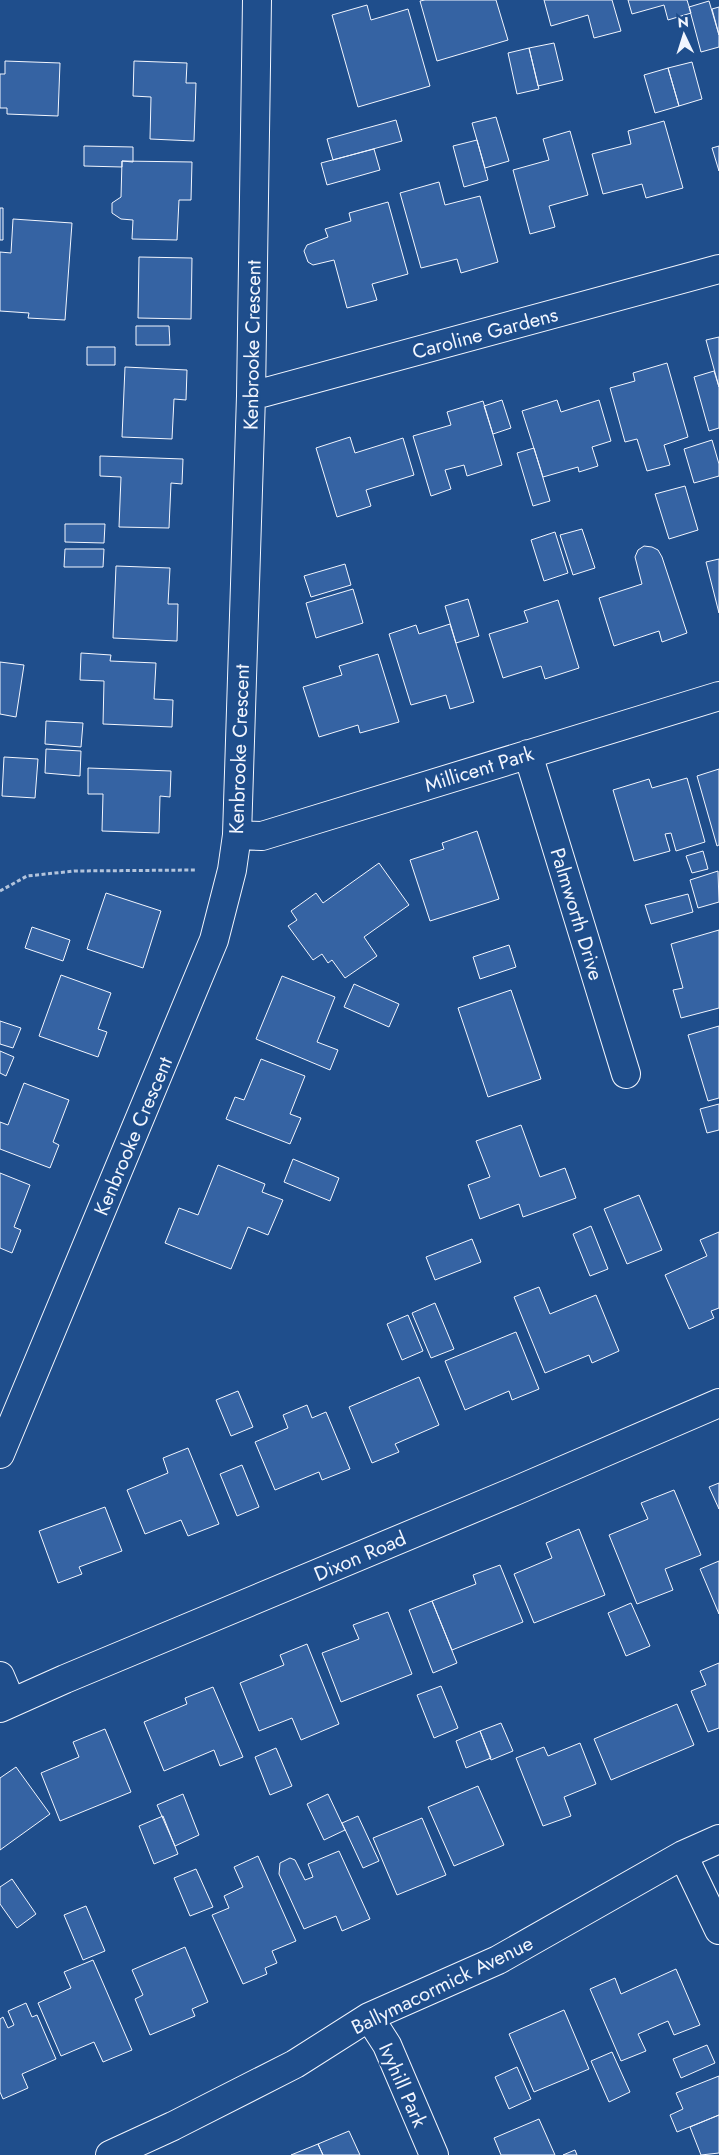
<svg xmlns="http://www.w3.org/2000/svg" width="719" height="2155" font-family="Jost,sans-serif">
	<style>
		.building { fill: #3563a3; stroke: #f2f6ff }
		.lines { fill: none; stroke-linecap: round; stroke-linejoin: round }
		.minor-casing { stroke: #f2f6ff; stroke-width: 30 }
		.path { stroke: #b3c4dc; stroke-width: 3; stroke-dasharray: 4 2.5; stroke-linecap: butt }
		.minor { stroke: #1f4e8c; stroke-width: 28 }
		.labels { text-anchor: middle; stroke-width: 4; stroke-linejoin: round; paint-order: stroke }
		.street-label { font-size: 20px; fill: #f2f6ff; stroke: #1f4e8c }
	</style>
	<rect width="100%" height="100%" fill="#1f4e8c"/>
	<path class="building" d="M425,0H496L508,40L437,61L420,1Z
		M544,0H612L621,31L594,38L588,15L551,26Z
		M628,0H687L691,13L668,20L664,5L632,14Z
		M709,1L719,35V47L701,52L689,7Z
		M367,5L371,20L408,9L430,86L358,107L332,15Z
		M719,7V35L712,9Z
		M554,43L563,80L538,86L529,48Z
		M529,48L539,89L517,94L508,53Z
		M5,61L60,63L58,116L7,114V108H0V74H5Z
		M134,61L187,63L186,83H196L194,141L150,139L151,97L133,96Z
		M692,62L702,99L679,106L668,68Z
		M668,68L679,106L655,113L644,75Z
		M496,117L509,161L485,168L472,123Z
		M396,120L402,141L333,160L327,139Z
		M664,121L683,188L646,198L642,184L603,194L592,154L631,144L628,131Z
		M570,131L588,195L549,206L555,227L530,234L513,170L549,160L543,139Z
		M477,140L488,180L464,187L453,146Z
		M84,146L133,147V162L122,161V167L84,166Z
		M719,146V171L712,148Z
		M374,149L380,170L327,185L321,163Z
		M122,161L192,162L191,200H179L177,240L132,239L133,220L121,219L112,213V203L121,197Z
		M439,182L445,205L480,196L498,262L461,273L457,259L421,268L400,193Z
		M388,202L408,274L372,284L377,300L347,308L334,260L313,265L308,262L304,251L307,245L328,237L325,229L351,221L349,213Z
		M0,208H3V240H0Z
		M13,219L72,223L65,320L28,318L29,313L0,311V252L11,253Z
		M139,257L192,258L191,319L138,318Z
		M136,326H169L170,345H136Z
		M719,337V387L706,340Z
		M87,347H115V365H87Z
		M667,363L688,437L664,445L670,465L647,471L637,439L625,442L610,388L635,381L633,373Z
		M125,367L187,370L186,400L174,399L172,439L122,437Z
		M714,371L719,387V428L709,431L694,377Z
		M502,400L511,428L493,434L484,406Z
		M557,400L561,412L599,400L611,441L592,447L598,466L579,472L578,467L543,477L522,411Z
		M483,401L502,465L467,476L464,465L445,470L451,489L431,496L413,436L451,425L447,412Z
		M350,437L355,453L403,438L414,475L366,490L371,506L337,517L316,448Z
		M712,440L719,464V476L694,483L684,449Z
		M534,448L550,501L533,506L517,453Z
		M100,456L183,459L182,484L171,483L169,528L119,527L121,477L100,476Z
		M685,486L698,530L669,539L655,494Z
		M65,524H105L104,543L65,542Z
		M582,529L595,568L573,575L560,535Z
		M555,532L568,573L544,581L531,540Z
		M644,546L652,547L658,550L662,557L687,633L662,642L659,631L614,646L599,598L642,584L635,557L638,550Z
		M65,549H104L103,567H64Z
		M719,559V613L706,562Z
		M345,564L351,585L311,597L304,576Z
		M116,566L170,568L168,604H178L177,641L113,638Z
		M353,589L363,623L316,638L306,603Z
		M468,599L479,636L456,643L445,606Z
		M558,600L579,668L545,679L541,666L503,678L489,634L528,622L524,611Z
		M450,624L474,702L450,709L446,695L411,705L389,634L416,625L419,634Z
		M81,653L111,655L110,661L156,663L154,699L173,700L172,727L103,724L104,681L80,680Z
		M378,654L399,722L360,733L358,725L319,737L303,687L342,675L339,666Z
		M0,662L24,665L16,717L0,714Z
		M46,721L83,723L81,747L45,744Z
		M46,749L81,751L80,776L45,773Z
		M4,757L38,759L35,798L2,796Z
		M88,768L171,771L170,797L160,796L159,833L102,831L103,794H88Z
		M719,769V845L717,846L697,776Z
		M687,778L705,842L676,851L671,833L665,834L670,851L634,861L613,790L649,779L652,788Z
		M477,831L499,899L430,921L410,860L444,849L442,843Z
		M703,851L708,869L692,873L686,856Z
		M379,863L409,905L364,937L377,956L345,978L332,960L328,963L322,954L313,960L288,926L297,920L291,911L316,893L323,903Z
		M718,871L719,902L698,908L690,880Z
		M106,893L161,911L143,968L87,949Z
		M688,894L693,912L651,924L645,905Z
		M32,927L70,940L63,961L25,948Z
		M719,930V1008L681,1018L673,990L683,988L671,944Z
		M509,945L516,967L480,979L473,957Z
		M61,975L111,993L98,1029L107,1032L98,1057L39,1036Z
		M282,976L335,997L317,1042L338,1050L330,1070L256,1039Z
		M354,984L399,1004L389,1027L344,1007Z
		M511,990L541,1079L488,1097L458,1008Z
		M0,1021L21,1028L13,1048L0,1044Z
		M719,1026V1098L708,1101L688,1035Z
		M0,1051L14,1057L6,1076L0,1073Z
		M261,1059L305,1076L290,1114L301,1118L290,1144L226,1119L235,1097L244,1100Z
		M24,1083L69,1100L53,1142L59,1145L50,1168L0,1149V1122L8,1125Z
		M719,1104V1130L707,1133L700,1109Z
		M521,1125L540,1177L565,1168L576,1198L523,1217L519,1204L480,1219L468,1185L490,1177L476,1141Z
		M293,1159L339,1178L330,1201L284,1182Z
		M218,1165L265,1184L262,1192L283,1200L268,1235L248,1227L231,1269L165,1243L179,1208L198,1215Z
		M0,1173L30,1185L14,1227L21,1230L12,1253L0,1248Z
		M639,1195L662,1250L627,1264L604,1209Z
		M591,1226L608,1269L590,1276L573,1234Z
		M719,1232V1308L711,1311L714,1318L689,1329L665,1275L707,1256L700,1240Z
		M472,1239L481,1262L435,1280L426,1257Z
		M539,1287L550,1314L596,1295L619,1351L592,1363L589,1355L545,1373L514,1297Z
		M435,1303L454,1349L431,1358L412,1313Z
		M408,1315L423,1351L402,1360L387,1324Z
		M516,1332L539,1389L512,1400L509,1391L465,1410L445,1361Z
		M419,1377L439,1425L395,1444L399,1452L372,1463L349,1407Z
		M238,1391L253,1427L231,1436L216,1400Z
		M307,1405L312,1418L326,1412L350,1469L322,1480L319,1472L275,1490L255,1442L288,1428L283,1415Z
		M188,1448L219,1524L188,1536L181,1520L145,1534L127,1490L168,1473L163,1458Z
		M242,1465L259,1507L237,1516L220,1474Z
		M719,1483V1509L709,1487Z
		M674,1490L701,1555L665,1569L673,1590L637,1604L609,1535L648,1519L641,1503Z
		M105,1507L122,1551L79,1567L82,1574L58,1583L39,1531Z
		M579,1529L605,1595L534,1623L514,1574L552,1558L546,1543Z
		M719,1561V1614L700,1569Z
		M500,1565L523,1622L452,1650L432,1601L476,1584L473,1575Z
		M432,1601L457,1663L433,1673L409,1610Z
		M631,1603L650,1646L626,1656L608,1613Z
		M388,1612L412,1674L341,1702L322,1653L359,1639L353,1625Z
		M307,1644L339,1724L301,1740L292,1718L259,1731L240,1683L284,1665L280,1655Z
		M719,1663V1728L708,1732L691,1691L706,1685L700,1671Z
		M441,1686L458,1728L434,1738L417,1695Z
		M213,1687L243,1757L220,1766L214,1750L164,1771L144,1722L187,1704L185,1698Z
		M677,1704L694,1745L611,1780L594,1739Z
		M501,1723L513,1751L491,1760L480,1731Z
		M105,1729L131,1792L60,1821L41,1773L79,1757L73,1742Z
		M480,1731L491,1758L466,1768L456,1741Z
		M580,1743L596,1784L564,1797L571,1816L543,1826L516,1758L544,1747L548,1756Z
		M276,1748L292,1786L270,1795L255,1757Z
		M16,1767L50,1814L0,1850V1778Z
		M478,1786L504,1845L454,1866L428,1807Z
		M183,1794L199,1835L175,1846L157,1805Z
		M328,1794L345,1830L324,1840L307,1804Z
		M163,1816L178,1854L154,1864L139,1826Z
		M358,1816L379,1861L363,1868L342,1823Z
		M422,1818L446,1875L397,1895L373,1838Z
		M339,1851L370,1919L342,1931L336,1916L304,1929L279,1874L280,1863L290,1858L295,1860L305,1880L313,1877L308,1864Z
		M258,1856L296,1941L272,1951L277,1963L265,1968L267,1974L243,1984L212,1915L229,1908L224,1896L243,1887L234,1867Z
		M196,1869L213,1907L190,1916L174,1878Z
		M12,1879L36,1914L17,1928L0,1904V1887Z
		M86,1906L105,1951L83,1960L64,1915Z
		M185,1947L208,2002L192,2009L195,2016L150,2035L135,1999L143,1995L132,1970Z
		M93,1960L132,2050L103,2062L94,2042L61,2056L38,2003L71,1988L64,1972Z
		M676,1969L700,2025L674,2035L668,2021L638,2034L646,2051L621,2061L590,1989L615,1978L621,1994Z
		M26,2003L32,2017L37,2015L56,2059L22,2074L28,2088L3,2099L0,2092V2019L3,2017L8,2028L14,2025L8,2011Z
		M564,2010L589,2069L534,2092L509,2034Z
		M707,2045L715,2063L681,2078L673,2059Z
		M612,2052L630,2092L609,2102L591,2061Z
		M517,2067L531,2099L509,2109L495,2077Z
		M719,2076V2115L677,2132L670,2115L683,2109L676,2093Z
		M719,2115V2153L701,2155L690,2127Z
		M539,2119L555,2155H501L494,2138Z
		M349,2131L360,2155H323L318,2144Z
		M318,2144L323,2155H291Z
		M575,2150L577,2155H563Z"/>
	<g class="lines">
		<g class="minor-casing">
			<path id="minor" d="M251,396L719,269
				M528,754L626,1074
				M237,835L262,836L719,696
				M0,1454L214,940L232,870L237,835L251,396L257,0
				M0,1676L11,1702
				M0,1708L65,1679L515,1491L719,1403
				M683,1855L719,1930
				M369,2017L387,2045L434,2155
				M110,2155L173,2126L295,2064L369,2017L498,1960L683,1855L719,1839"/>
		</g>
		<path class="path" d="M0,891L27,876L74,871L195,870"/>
		<use href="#minor" class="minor"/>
	</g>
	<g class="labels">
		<g class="street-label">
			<text transform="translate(485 333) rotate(-15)" y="7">Caroline Gardens</text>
			<text transform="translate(252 345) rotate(-89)" y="7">Kenbrooke Crescent</text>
			<text transform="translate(239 749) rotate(-88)" y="7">Kenbrooke Crescent</text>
			<text transform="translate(479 769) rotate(-17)" y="7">Millicent Park</text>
			<text transform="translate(577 914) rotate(73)" y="7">Palmworth Drive</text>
			<text transform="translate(133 1136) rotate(-67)" y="7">Kenbrooke Crescent</text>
			<text transform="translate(360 1556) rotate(-23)" y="7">Dixon Road</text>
			<text transform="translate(442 1985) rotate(-26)" y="7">Ballymacormick Avenue</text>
			<text transform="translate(403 2085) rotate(66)" y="7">Ivyhill Park</text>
		</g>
	</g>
	<g transform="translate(684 35) rotate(356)" stroke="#1f4e8c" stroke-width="4" paint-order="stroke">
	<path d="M0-4L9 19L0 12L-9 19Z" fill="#f2f6ff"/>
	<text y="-8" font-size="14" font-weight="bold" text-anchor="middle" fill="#f2f6ff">N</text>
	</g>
</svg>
